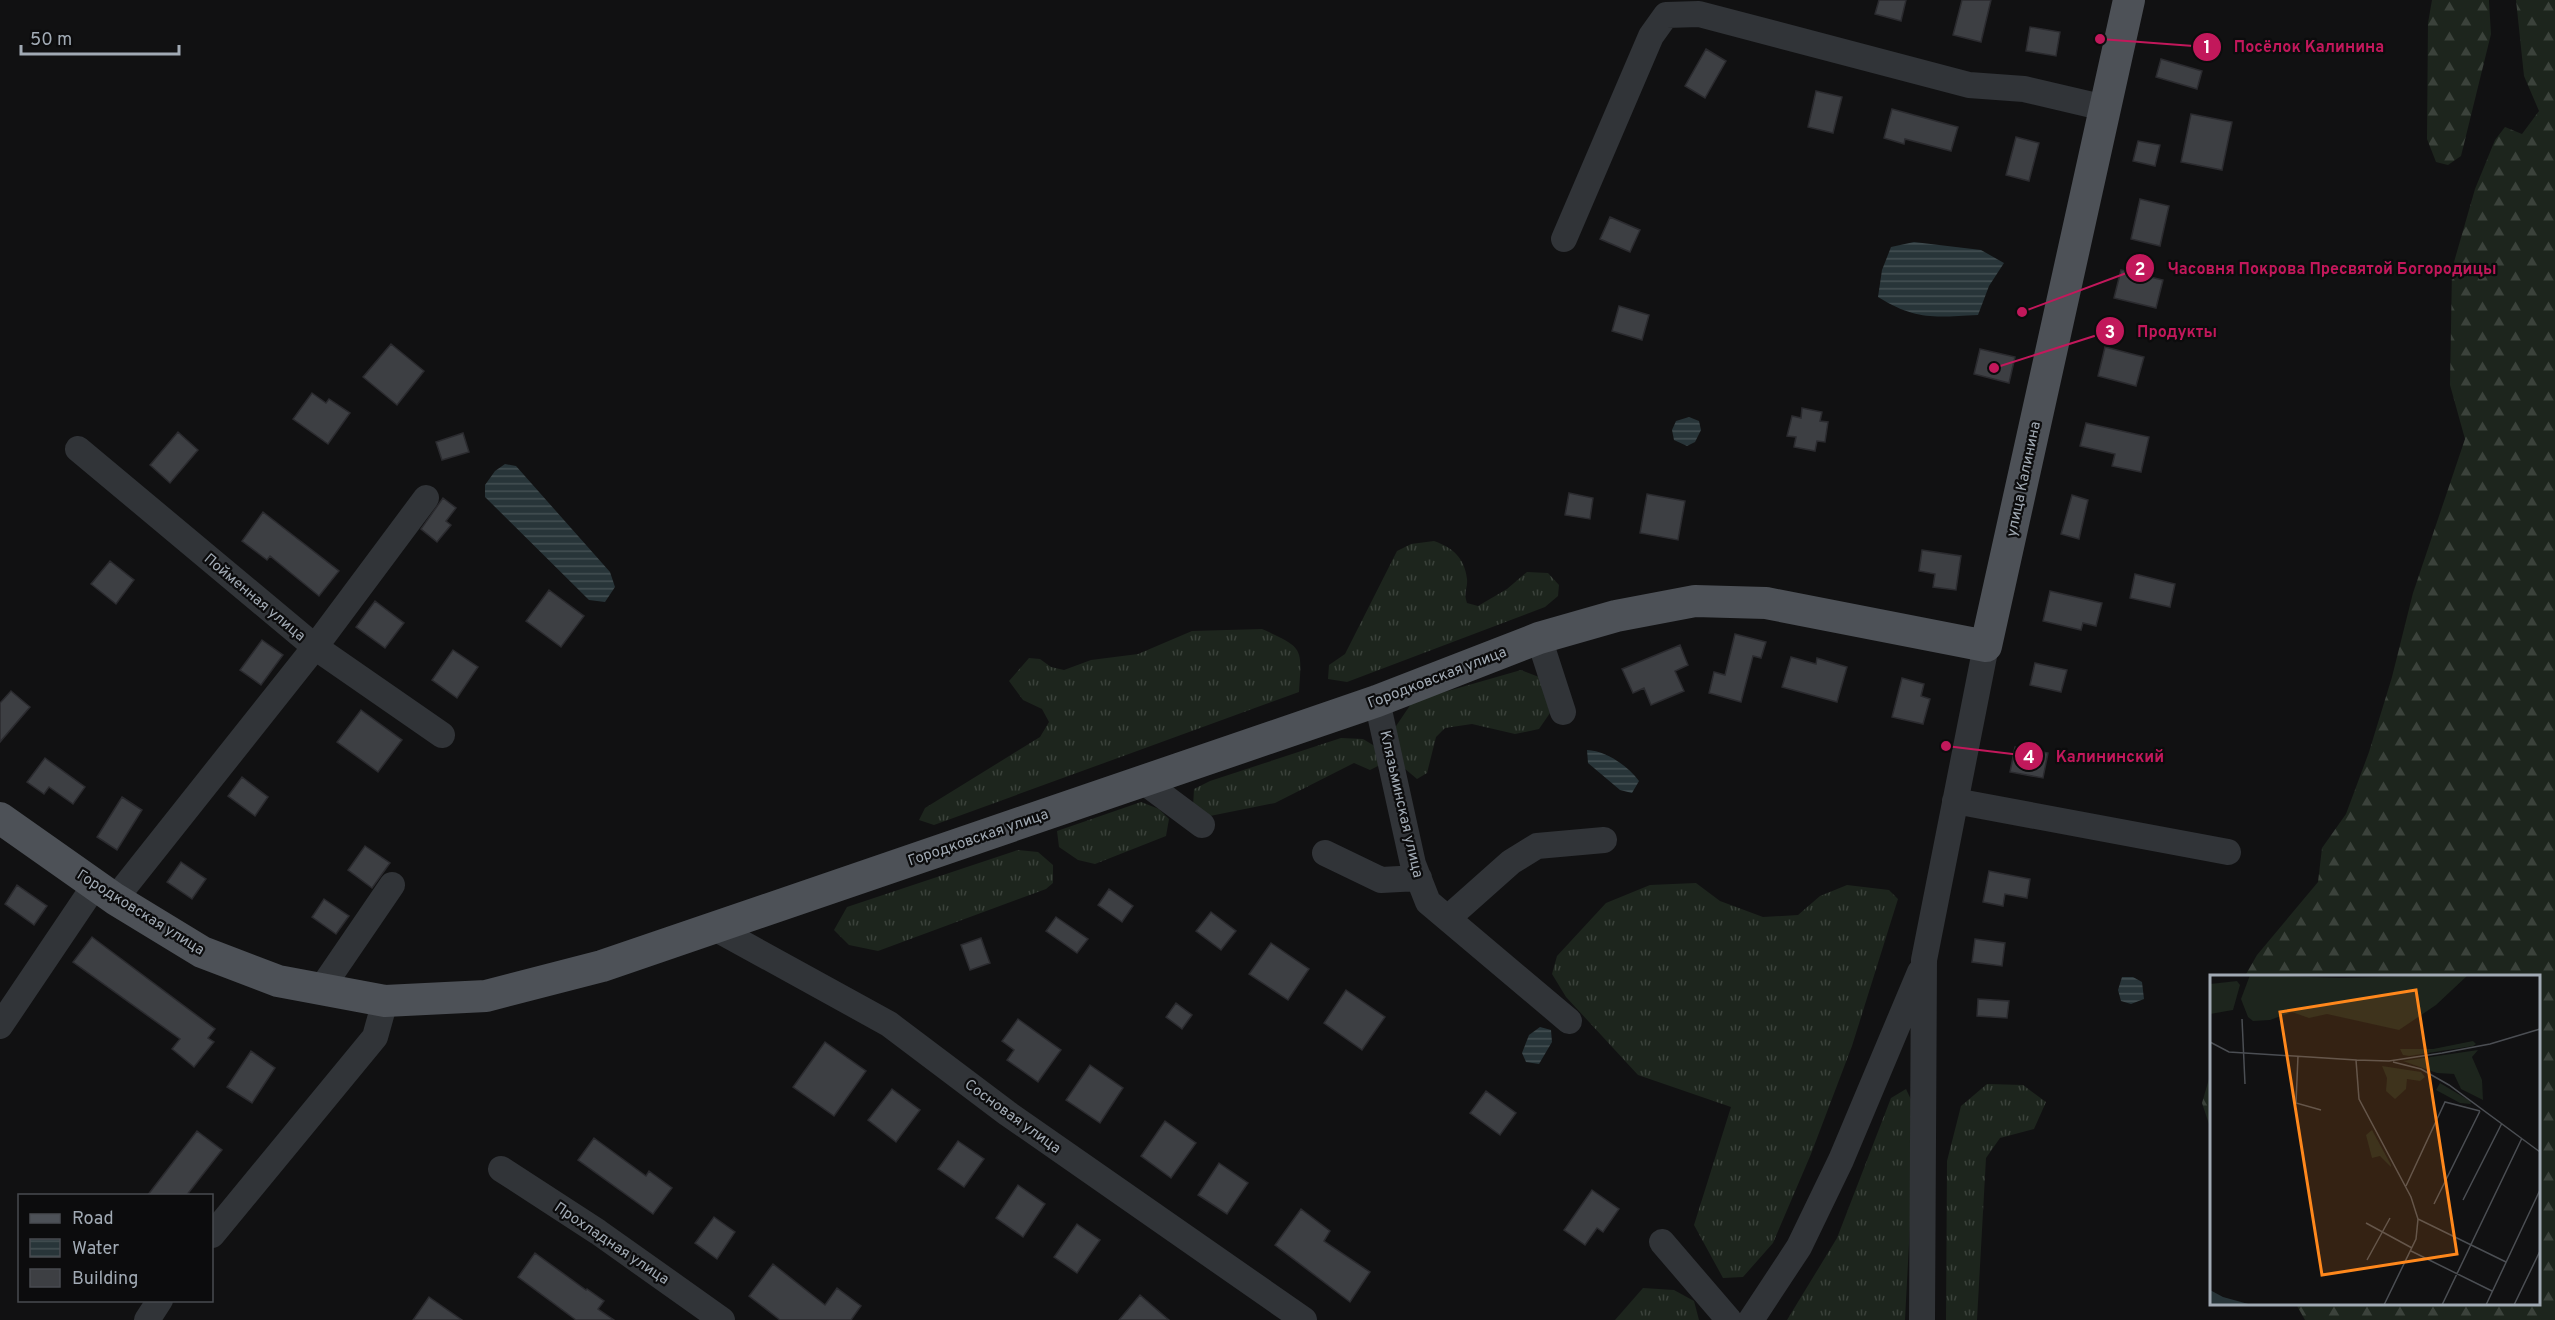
<svg xmlns="http://www.w3.org/2000/svg" width="2555" height="1320" font-family="Overpass,sans-serif">
	<style>
		.grass { fill: url(#grass-tufts) }
		.forest { fill: url(#forest-firs) }
		.water { fill: url(#water-rules) }
		.building { fill: #3d3f43; stroke: #2b2b2f; stroke-width: 1.5 }
		.lines { fill: none; stroke-linecap: round; stroke-linejoin: round }
		.minor { stroke: #313438; stroke-width: 26 }
		.major { stroke: #4d5157; stroke-width: 32 }
		.labels { text-anchor: middle; stroke-width: 4.5; stroke-linejoin: round; paint-order: stroke }
		.street-label { font-size: 15px; fill: #a1aab4; stroke: #0c0c0d }
		.inset-road { fill: none; stroke: #4b4e53; stroke-width: 1.5 }
		.view { fill: #ff881c; fill-opacity: 0.15; stroke: #ff881c; stroke-width: 3 }
		.inset-edge { fill: none; stroke: #a1aab4; stroke-width: 3 }
		.leader { fill: none; stroke: #c2185b; stroke-width: 2 }
		.callout-dot { fill: #c2185b; stroke: #0c0c0d; stroke-width: 2 }
		.mark-label { font-size: 18px; text-anchor: middle; font-weight: bold; fill: #fff }
		.callout-label { font-size: 16px; text-anchor: middle; font-weight: bold; fill: #c2185b; stroke: #0c0c0d; stroke-width: 4.5; stroke-linejoin: round; paint-order: stroke }
	</style>
	<defs>
		<pattern id="grass-tufts" width="24" height="20" patternUnits="userSpaceOnUse" patternTransform="scale(1.5)"><rect width="24" height="20" fill="#1d251d"/><path d="M3 7l-1-3M5 7V3M7 7l1-3M15 17l-1-3M17 17v-4M19 17l1-3" fill="none" stroke="#3b423b"/></pattern>
		<pattern id="forest-firs" width="22" height="20" patternUnits="userSpaceOnUse" patternTransform="scale(1.5)"><rect width="22" height="20" fill="#1d251d"/><path d="M5 1l3.5 6h-7zM16 11l3.5 6h-7z" fill="#3b423b"/></pattern>
		<pattern id="water-rules" width="6" height="5" patternUnits="userSpaceOnUse" patternTransform="scale(1.5)"><rect width="6" height="5" fill="#283539"/><path d="M0 2.5h6" fill="none" stroke="#445053"/></pattern>
	</defs>
	<rect width="100%" height="100%" fill="#111112"/>
	<path class="grass" d="M1434,541C1453,548 1464,557 1467,579C1468,589 1463,591 1467,603L1478,606L1507,589L1527,572L1548,573L1559,585L1558,596L1545,607L1347,682L1328,679L1329,665L1345,654L1397,551L1411,544Z
		M1262,629C1304,648 1302,647 1299,692L934,825L919,820L925,808L1040,737L1049,722L1042,709L1023,700L1009,681L1029,658L1040,659L1051,667L1064,670L1091,660L1138,654L1192,631Z
		M1521,670L1539,677L1550,713L1539,729L1515,734L1472,724L1445,728L1436,737L1427,773L1417,779L1404,768L1394,729L1413,701Z
		M1341,738L1363,739L1378,748L1380,765L1370,770L1354,763L1275,803L1205,817L1193,807L1194,789L1210,781Z
		M1141,802L1159,809L1169,819L1166,836L1095,864L1078,860L1059,847L1057,831Z
		M1018,850L1038,852L1053,865V883L1046,889L878,951L849,945L834,930L847,907Z
		M1696,883L1720,901L1763,917L1798,915L1820,896L1847,885L1889,890L1898,899L1852,1046L1811,1154L1773,1243L1743,1277L1723,1278L1694,1225L1731,1107L1638,1075L1566,997L1552,974L1557,956L1606,903L1650,885Z
		M1987,1084L2023,1085L2046,1102L2034,1129L2000,1138L1986,1158L1977,1320H1946L1947,1161L1961,1106Z
		M1906,1089L1916,1110L1905,1320H1787L1837,1238L1891,1098Z
		M1643,1288L1674,1290L1694,1301L1699,1320H1615Z"/>
	<path class="forest" d="M2432,0H2489V2L2491,34L2461,156L2448,165L2436,162L2427,139L2428,23Z
		M2516,0H2555V1320H2305L2296,1304H2538V976H2245L2257,955L2318,882L2322,848L2346,814L2369,752L2392,677L2413,593L2465,439L2450,385L2452,269L2475,189L2495,140L2505,127L2522,134L2539,111L2524,76Z
		M2211,1072V1130L2202,1103Z"/>
	<path class="water" d="M1914,242L1981,250L2004,263L1989,286L1978,315C1935,317 1917,321 1878,297L1882,270L1891,247Z
		M1689,417L1699,421L1701,430L1695,442L1687,446L1674,440L1672,430L1676,421Z
		M505,464L516,466L610,572L615,587L605,602L589,600L485,497V485L495,471Z
		M1587,750C1606,751 1627,765 1639,781L1632,793L1620,790L1588,763Z
		M2122,977H2133L2142,982L2144,999L2131,1004L2121,1001L2118,990Z
		M1540,1027L1551,1030L1552,1042L1539,1064L1526,1062L1522,1053L1529,1035Z"/>
	<path class="building" d="M1879,0H1906L1901,21L1875,14Z
		M1962,0H1991L1981,42L1953,35Z
		M2030,27L2060,32L2056,56L2026,51Z
		M1706,49L1726,61L1705,98L1685,86Z
		M2161,59L2202,71L2197,89L2156,77Z
		M1816,91L1842,97L1833,133L1808,127Z
		M1892,109L1958,127L1951,151L1905,139L1904,144L1884,138Z
		M2191,114L2232,122L2222,170L2181,162Z
		M2016,137L2039,143L2029,181L2006,175Z
		M2138,141L2160,145L2155,166L2133,161Z
		M2140,199L2169,206L2160,246L2131,239Z
		M1610,217L1640,230L1630,252L1600,239Z
		M2121,270L2163,280L2156,308L2114,298Z
		M1619,306L1649,315L1642,340L1612,331Z
		M391,344L424,371L397,405L363,377Z
		M2105,347L2144,357L2136,386L2098,376Z
		M1980,349L2015,357L2009,383L1974,374Z
		M312,393L326,403L329,399L350,413L328,444L293,419Z
		M1802,408L1822,412L1820,421L1828,422L1825,442L1817,441L1815,451L1794,447L1796,437L1787,436L1792,416L1801,418Z
		M2086,423L2149,437L2141,472L2112,466L2115,454L2080,446Z
		M178,432L198,450L170,483L150,465Z
		M463,433L469,452L442,460L436,442Z
		M1569,493L1593,498L1590,519L1565,515Z
		M1647,494L1685,501L1678,540L1640,533Z
		M2072,495L2088,500L2079,539L2061,534Z
		M443,498L456,508L446,521L451,525L437,542L421,529Z
		M263,512L339,571L319,596L270,556L267,560L242,541Z
		M1922,550L1961,556L1956,590L1933,587L1935,574L1919,571Z
		M110,561L134,580L116,604L91,584Z
		M2135,574L2175,584L2170,607L2130,598Z
		M549,590L584,616L561,647L526,621Z
		M2050,591L2102,603L2096,626L2083,623L2081,630L2043,621Z
		M375,601L404,623L385,648L356,627Z
		M1735,634L1766,642L1761,658L1753,656L1741,702L1709,693L1714,672L1725,675Z
		M262,640L283,655L261,685L240,670Z
		M1680,645L1688,665L1675,671L1684,691L1651,705L1644,688L1633,693L1622,669Z
		M453,650L478,667L457,698L432,680Z
		M1791,657L1816,664L1817,658L1847,667L1837,702L1782,687Z
		M2035,663L2067,670L2061,692L2030,685Z
		M1902,678L1924,684L1921,696L1930,699L1923,724L1892,717Z
		M11,691L30,707L0,742V703Z
		M361,710L402,740L378,772L337,742Z
		M2015,747L2048,753L2043,778L2010,772Z
		M45,758L85,787L73,804L49,787L44,794L27,782Z
		M242,777L268,797L255,816L228,796Z
		M122,797L142,810L117,850L97,837Z
		M365,846L390,863L372,888L348,870Z
		M181,862L206,879L192,899L167,882Z
		M1989,871L2030,879L2027,898L2005,894L2003,906L1983,902Z
		M17,885L47,906L34,925L5,904Z
		M1109,889L1133,906L1122,922L1098,905Z
		M324,899L349,916L336,934L312,917Z
		M1211,912L1236,931L1221,950L1196,931Z
		M1056,917L1088,939L1077,953L1046,931Z
		M92,937L215,1029L208,1038L214,1042L194,1067L172,1049L180,1039L73,962Z
		M981,938L990,963L970,970L961,945Z
		M1975,939L2005,943L2002,966L1972,962Z
		M1271,943L1309,969L1288,1000L1249,974Z
		M1346,990L1385,1017L1362,1050L1324,1023Z
		M1978,999L2009,1001L2007,1018L1977,1016Z
		M1176,1003L1192,1015L1182,1029L1166,1017Z
		M1018,1019L1061,1050L1038,1082L1007,1060L1014,1050L1002,1041Z
		M825,1042L866,1071L834,1116L793,1087Z
		M251,1051L275,1068L252,1103L227,1087Z
		M1090,1065L1123,1088L1100,1123L1066,1100Z
		M892,1089L920,1110L896,1142L868,1120Z
		M1486,1091L1516,1113L1500,1135L1470,1113Z
		M1165,1121L1196,1143L1171,1178L1141,1156Z
		M197,1131L222,1150L186,1196H147Z
		M594,1138L646,1176L649,1171L672,1188L653,1214L578,1160Z
		M958,1141L984,1159L964,1187L938,1169Z
		M1219,1163L1248,1183L1227,1214L1198,1195Z
		M1018,1185L1045,1204L1023,1237L996,1218Z
		M1592,1190L1619,1209L1603,1232L1597,1228L1585,1245L1564,1230Z
		M1301,1209L1330,1231L1324,1241L1370,1272L1350,1302L1275,1245Z
		M714,1217L735,1232L717,1259L695,1243Z
		M1077,1224L1100,1240L1077,1273L1054,1257Z
		M535,1253L586,1290L587,1289L604,1301L598,1309L614,1320H576L518,1277Z
		M773,1264L825,1305L837,1288L861,1306L851,1320H780L749,1296Z
		M1140,1295L1169,1320H1119Z
		M429,1297L462,1320H413Z"/>
	<g class="lines">
		<path class="minor" d="M1564,239L1651,36L1666,15L1699,14L1969,85L2024,89L2105,108
			M78,449L315,647L442,735
			M1539,638L1563,712
			M1377,701L1413,864L1428,902L1569,1021
			M1143,781L1202,825
			M1955,801L2228,852
			M1325,853L1381,880L1419,878
			M115,899L315,647L426,498
			M1448,918L1511,862L1537,846L1604,840
			M713,927L889,1024L1007,1113L1304,1320
			M321,989L392,885
			M0,1026L95,885
			M501,1169L598,1232L722,1320
			M212,1235L375,1037L385,1001
			M1662,1242L1729,1320
			M147,1320L160,1300
			M1751,1320L1799,1247L1841,1160L1920,972
			M1922,1320L1924,960L1986,646"/>
		<path class="major" d="M0,818L115,899L202,952L278,981L385,1001L486,996L602,966L1377,701L1539,638L1616,616L1695,601L1766,603L1986,646L2129,0"/>
	</g>
	<g class="labels">
		<g class="street-label">
			<text transform="translate(2023 479) rotate(-78)" y="5">улица Калинина</text>
			<text transform="translate(255 597) rotate(40)" y="5">Пойменная улица</text>
			<text transform="translate(1437 677) rotate(-21)" y="5">Городковская улица</text>
			<text transform="translate(1402 804) rotate(77)" y="5">Клязьминская улица</text>
			<text transform="translate(978 837) rotate(-19)" y="5">Городковская улица</text>
			<text transform="translate(141 912) rotate(32)" y="5">Городковская улица</text>
			<text transform="translate(1013 1116) rotate(36)" y="5">Сосновая улица</text>
			<text transform="translate(612 1243) rotate(34)" y="5">Прохладная улица</text>
		</g>
	</g>
	<g transform="translate(2210 975)">
		<rect width="330" height="330" fill="#111112"/>
		<path d="M263,66L266,69L263,71L199,81L193,80L190,74H223ZM268,75L262,82L272,105L273,125L251,114L244,99L227,98L193,86ZM172,91L211,97L215,102L210,106L197,104L196,114L185,124L176,116L177,103ZM162,155L181,190V192L170,181L162,183L156,160Z" fill="#1d251d"/>
		<path d="M40,0L130,3L258,0L226,30L189,55L117,39L99,43L82,37L60,45L43,46L38,42L31,24ZM27,6L30,10L23,35L0,39V9ZM230,108L260,126L261,129L250,128L226,115Z" fill="#1d251d"/>
		<path d="M0,315L13,322L42,330H0Z" fill="#283539"/>
		<path class="inset-road" d="M32,44L35,109M0,67L19,77L146,85L149,124L201,222L208,244L206,264L174,330M88,81L86,128L111,135M146,85L179,86L232,78L280,69L330,54M183,87L211,94L239,110L330,177M196,211L235,127L270,136M253,225L292,148M224,229L270,136M208,244L296,287M156,248L202,273M201,276L282,316M157,285L180,243M232,330L312,163M276,330L330,215M304,330L330,276"/>
		<path class="view" d="M206,15L247,279L112,300L70,37Z"/>
		<rect width="330" height="330" class="inset-edge"/>
	</g>
	<path class="leader" d="M2100 39L2207 47M2022 312L2140 268M1994 368L2110 331M1946 746L2029 756"/>
	<g class="callout-dot">
		<circle cx="2100" cy="39" r="6"/>
		<circle cx="2022" cy="312" r="6"/>
		<circle cx="1994" cy="368" r="6"/>
		<circle cx="1946" cy="746" r="6"/>
		<circle cx="2207" cy="47" r="15"/>
		<circle cx="2140" cy="268" r="15"/>
		<circle cx="2110" cy="331" r="15"/>
		<circle cx="2029" cy="756" r="15"/>
	</g>
	<g class="mark-label">
		<text x="2207" y="53">1</text>
		<text x="2140" y="275">2</text>
		<text x="2110" y="338">3</text>
		<text x="2029" y="763">4</text>
	</g>
	<g class="callout-label">
		<text x="2309" y="52">Посёлок Калинина</text>
		<text x="2332" y="274">Часовня Покрова Пресвятой Богородицы</text>
		<text x="2177" y="337">Продукты</text>
		<text x="2110" y="762">Калининский</text>
	</g>
	<rect x="18" y="1194" width="195" height="108" fill="#0c0c0d" stroke="#484b50" stroke-width="1.5"/>
	<rect x="30" y="1214" width="30" height="9" fill="#4d5157" stroke="#484b50" stroke-width="1.5"/>
	<text x="72" y="1224" font-size="18" fill="#a1aab4">Road</text>
	<rect x="30" y="1239" width="30" height="18" fill="url(#water-rules)" stroke="#484b50" stroke-width="1.5"/>
	<text x="72" y="1254" font-size="18" fill="#a1aab4">Water</text>
	<rect x="30" y="1269" width="30" height="18" fill="#3d3f43" stroke="#484b50" stroke-width="1.5"/>
	<text x="72" y="1284" font-size="18" fill="#a1aab4">Building</text>
	<path d="M21 45v9h158v-9" fill="none" stroke="#a1aab4" stroke-width="3"/>
	<text x="30" y="45" font-size="18" fill="#a1aab4" stroke="#0c0c0d" stroke-width="4.5" paint-order="stroke">50 m</text>
</svg>
